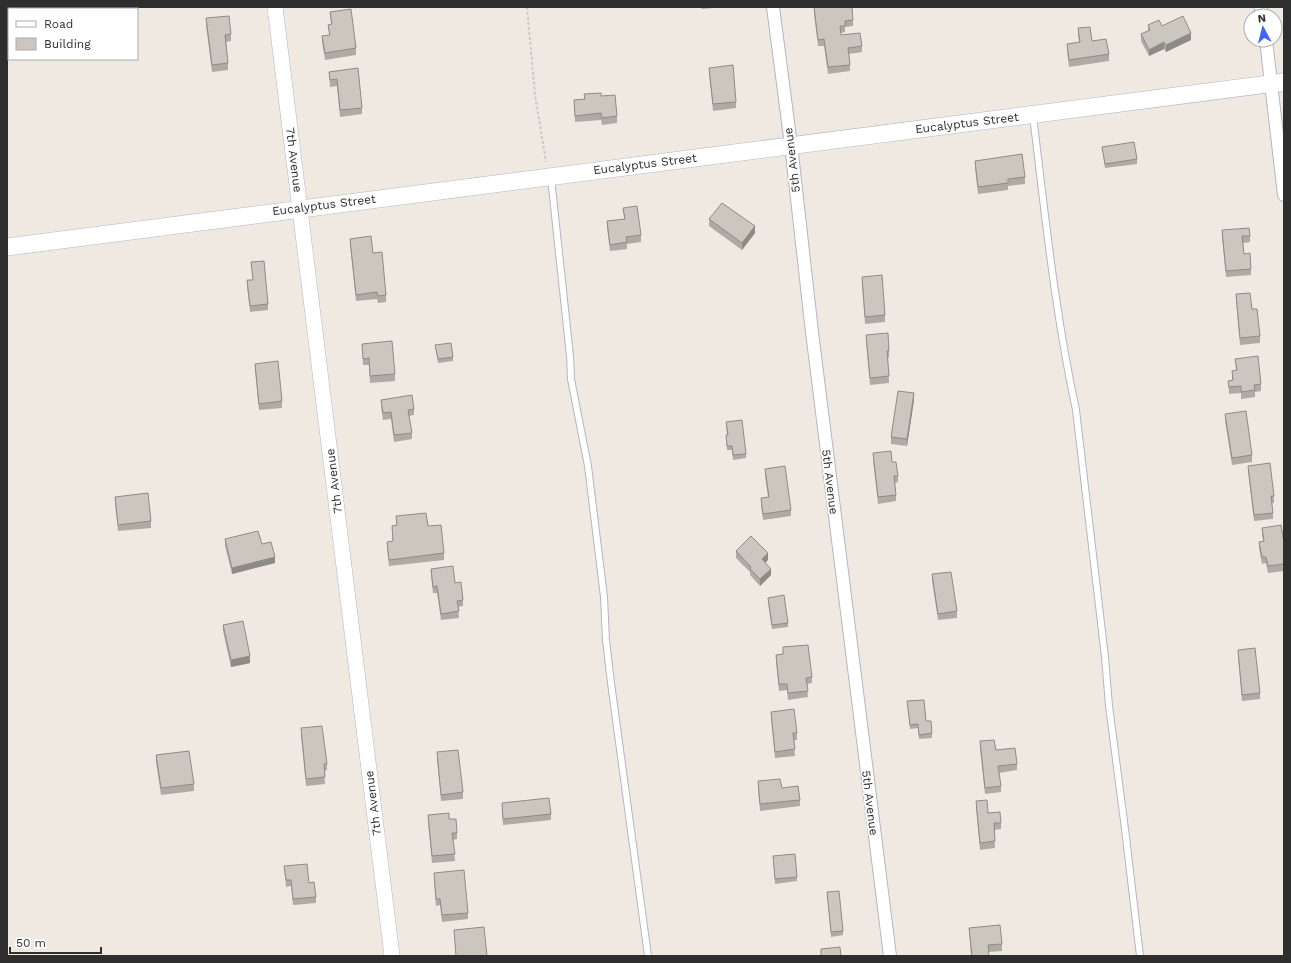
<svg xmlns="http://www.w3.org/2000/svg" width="1291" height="963" font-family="'Work Sans',sans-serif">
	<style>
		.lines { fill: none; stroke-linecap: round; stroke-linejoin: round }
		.service-casing { stroke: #b4b7c1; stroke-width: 8 }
		.minor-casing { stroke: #b4b7c1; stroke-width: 14 }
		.tertiary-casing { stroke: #b4b7c1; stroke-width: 16 }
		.secondary-casing { stroke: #b4b7c1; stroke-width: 18 }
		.path { stroke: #c9c9c9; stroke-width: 2; stroke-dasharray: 3 2; stroke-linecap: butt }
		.service { stroke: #fff; stroke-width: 6 }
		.minor { stroke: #fff; stroke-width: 12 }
		.tertiary { stroke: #fff; stroke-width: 15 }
		.secondary { stroke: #fff; stroke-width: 17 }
		.wall { fill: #afaba4 }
		.shaded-wall { fill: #8e8b86 }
		.building { fill: #cbc7bf; stroke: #8e8b86 }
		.labels { text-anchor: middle; stroke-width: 3.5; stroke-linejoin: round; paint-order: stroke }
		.street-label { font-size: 12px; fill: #2e2e2e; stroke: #fff }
	</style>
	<rect width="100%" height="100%" fill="#efe9e1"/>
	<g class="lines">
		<g class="service-casing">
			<path id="service" d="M1033,116C1045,214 1055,313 1076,410L1105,657L1109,706L1125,829L1140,956
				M551,178L570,356L571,379L588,466L604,597L606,640L611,683L648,956"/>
		</g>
		<g class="minor-casing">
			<path id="minor" d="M773,7L791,145L812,332L890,956
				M1261,7L1262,16
				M1266,40L1284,195"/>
		</g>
		<g class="tertiary-casing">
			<path id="tertiary" d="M275,7L392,956"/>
		</g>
		<g class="secondary-casing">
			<path id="secondary" d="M7,247L1284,82"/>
		</g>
		<path class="path" d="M527,7L535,95L546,162"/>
		<use href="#service" class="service"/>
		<use href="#minor" class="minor"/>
		<use href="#tertiary" class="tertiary"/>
		<use href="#secondary" class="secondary"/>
	</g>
	<path class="wall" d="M701,7H725L702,9Z
		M814,7L853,20V26L845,27V32L841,33V35L862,46V52L849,54L850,65V71L828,74L824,46H818L814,14Z
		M330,12L356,48V55L325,60L322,42V36L329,35L328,25L331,24Z
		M206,18L231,34V41L226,42L228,63V70L212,72L206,25Z
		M1148,25L1191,40L1166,52L1164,49L1149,56L1141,41V34L1148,31Z
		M1078,28L1092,41L1109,54V61L1069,67L1067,51V44L1079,42L1078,35Z
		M358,68L362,108V114L340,117L337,86L330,87L329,72Z
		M709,68L736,102V108L713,111L709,74Z
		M584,94L601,96L617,116V123L602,125L601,120L575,122L574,100L584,99Z
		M1102,147L1137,159V164L1105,168Z
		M975,161L1025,177V184L1008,186V190L978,194L975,167Z
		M623,208L641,235V242L627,244V249L610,251L607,228V221L624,219Z
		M709,219L755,233L742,250L709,226Z
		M1222,230L1250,236V242L1243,243L1244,254L1251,269V275L1226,277L1222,237Z
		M350,239L373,253L386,295V302L378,303L377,299L356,301L350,245Z
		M251,262L268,304V310L250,312L247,287V280H253Z
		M862,277L885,315V322L865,324L862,283Z
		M1236,294L1252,309L1260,336V343L1240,345L1236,301Z
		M866,335L889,351V357L888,358L889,383L870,385L866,342Z
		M362,344L395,374V381L370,383L369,365H363Z
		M435,345L453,357V361L438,363Z
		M1235,359L1261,384V391L1255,392V397L1241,399V393L1229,394L1228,381L1232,380V371L1236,370Z
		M255,364L282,401V408L259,410L255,370Z
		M381,400L414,409V415L409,416L412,433V439L394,442L391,419L383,420L381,406Z
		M914,400L907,446L891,444V437Z
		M1225,414L1252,455V462L1232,465L1225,421Z
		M726,422L746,454V458L733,460L732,450H727L726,440V435H727Z
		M873,453L892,462L898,476V482L895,483L896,495V501L878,504L873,460Z
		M1248,466L1274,496V503H1271L1273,513V519L1254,521L1248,472Z
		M765,469L791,510V516L763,520L761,505V498L768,497L765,476Z
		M115,497L151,521V528L118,531L115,503Z
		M396,516L428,526L444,553V560L389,566L387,549V542H393L392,526L397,525Z
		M1262,528L1284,542V571L1268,573L1266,563L1262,564L1259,548V542L1263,541L1262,534Z
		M225,539L262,544L275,563L232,574L225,546Z
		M736,551L768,560L765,563L771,575L760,586L750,575V572L736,558Z
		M431,569L455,583L463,600V606L458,607L459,618L441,620L437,593H433L431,575Z
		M932,574L957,611V618L938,620L932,581Z
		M768,598L788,623V627L772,629L768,602Z
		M223,625L250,663L231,667L223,631Z
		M783,647L812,677V683L807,684L808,697L788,700L787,690L779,691L776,661V655L783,654Z
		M1238,650L1260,693V699L1242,701L1238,656Z
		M907,701L932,733V738L919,739L918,728L910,729Z
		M771,712L797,733V740H794L795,756L775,758L771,718Z
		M301,728L327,764V770L324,771L325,784L306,786L301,735Z
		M980,741L996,750L1017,764V770L999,773L1001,786V792L985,794L980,748Z
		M437,752L463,792V799L441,801L437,758Z
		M156,755L194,784V791L161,795L156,762Z
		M758,781L782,788L800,800V806L760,811L758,788Z
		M976,801L1001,823V829L994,830L995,848L980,850L976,808Z
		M502,803L551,814V820L503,825L502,810Z
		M428,815L449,819L457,833V839L453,840L455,861L432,863L428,822Z
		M773,856L797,877V881L775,884Z
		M284,866L309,883L316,897V903L293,905L291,886L286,887Z
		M434,873L468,913V919L442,922L440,905L436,906L434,880Z
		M827,892L843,931V935L831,937Z
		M969,928L1002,944V951L989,952V956H971Z
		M454,930L487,956H456Z"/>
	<path class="shaded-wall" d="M1191,33V40L1166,52V45Z
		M1164,42V49L1149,56V50Z
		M755,226V233L742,250V243Z
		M914,393V400L907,446V439Z
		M768,553V560L762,566V559Z
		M275,557V563L232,574V568Z
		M771,569V575L760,586V579Z
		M250,656V663L231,667V660Z"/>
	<path class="building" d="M814,7H852L853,20L845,21V26H840L841,35L860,33L862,46L848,48L850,65L828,67L824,39L818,40Z
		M351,9L356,48L325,53L322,36L330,35L328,25L332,24L330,12Z
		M229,16L231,34L225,35L228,63L212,65L206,18Z
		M1183,16L1191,33L1166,45L1164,42L1149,50L1141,34L1150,30L1148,25L1159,20L1162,26Z
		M1090,27L1092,41L1106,39L1109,54L1069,60L1067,44L1080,42L1078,28Z
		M733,65L736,102L713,104L709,68Z
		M358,68L362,108L340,110L337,79L330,80L329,72Z
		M601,93V96L615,95L617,116L602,118L601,113L575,116L574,100L585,99L584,94Z
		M1134,142L1137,159L1105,164L1102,147Z
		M1022,154L1025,177L1008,179V183L978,187L975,161Z
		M722,203L755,226L742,243L709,219Z
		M637,206L641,235L626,237L627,242L610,245L607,221L625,219L623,208Z
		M1249,228L1250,236H1242L1244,254L1250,253L1251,269L1226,271L1222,230Z
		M371,236L373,253L382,252L386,295L378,296L377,292L356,295L350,239Z
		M264,261L268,304L250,306L247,280H253L251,262Z
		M882,275L885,315L865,317L862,277Z
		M1250,293L1252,309H1257L1260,336L1240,338L1236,294Z
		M888,333L889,351H887L889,376L870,378L866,335Z
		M392,341L395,374L370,376L369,358L363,359L362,344Z
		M451,343L453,357L438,359L435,345Z
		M1258,356L1261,384L1254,385L1255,390L1241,392V386L1229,387L1228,381L1233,380L1232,371L1237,370L1235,359Z
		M278,361L282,401L259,404L255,364Z
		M898,391L914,393L907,439L891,437Z
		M412,395L414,409L408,410L412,433L394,435L391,412L383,413L381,400Z
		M1246,411L1252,455L1232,458L1225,414Z
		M742,420L746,454L733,455L732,446H727L726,435H728L726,422Z
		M891,451L892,462H896L898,476H894L896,495L878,497L873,453Z
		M1270,463L1274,496H1271L1273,513L1254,515L1248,466Z
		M785,466L791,510L763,514L761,498L769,497L765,469Z
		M148,493L151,521L118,525L115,497Z
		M426,513L428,526L441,525L444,553L389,560L387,542L393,541L392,526L397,525L396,516Z
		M1281,525L1284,542V564L1268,566L1266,557H1262L1259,542L1264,541L1262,528Z
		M258,531L262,544L271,542L275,557L232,568L225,539Z
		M751,536L768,553L762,559L771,569L760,579L750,569L751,567L736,551Z
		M453,566L455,583L461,582L463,600L457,601L459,611L441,614L437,586L433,587L431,569Z
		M951,572L957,611L938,614L932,574Z
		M784,595L788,623L772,625L768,598Z
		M243,621L250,656L231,660L223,625Z
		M808,645L812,677L806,678L808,691L788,693L787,684H779L776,655L783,654V647Z
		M1255,648L1260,693L1242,695L1238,650Z
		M924,700L926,721H931L932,733L919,735L918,724L910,725L907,701Z
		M794,709L797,733H793L795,749L775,752L771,712Z
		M322,726L327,764H324L325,777L306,779L301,728Z
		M994,740L996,750L1015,748L1017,764L998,766L1001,786L985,788L980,741Z
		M458,750L463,792L441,795L437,752Z
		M189,751L194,784L161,788L156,755Z
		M780,779L782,788L798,786L800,800L760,804L758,781Z
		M549,798L551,814L503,819L502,803Z
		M987,800L988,813L1000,812L1001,823H994L995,841L980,843L976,801Z
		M449,813V819H456L457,833H452L455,854L432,856L428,815Z
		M795,854L797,877L775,879L773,856Z
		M307,864L309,883L314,882L316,897L293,899L291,880H286L284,866Z
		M464,870L468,913L442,915L440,899H436L434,873Z
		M839,891L843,931L831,932L827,892Z
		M1000,925L1002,944L988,945L989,956H972L969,928Z
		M484,927L487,956H456L454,930Z
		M840,947L841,956H821V949Z"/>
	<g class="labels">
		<g class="street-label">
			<text transform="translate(967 123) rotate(-7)" y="4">Eucalyptus Street</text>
			<text transform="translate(294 160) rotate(83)" y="4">7th Avenue</text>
			<text transform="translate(792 160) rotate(-97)" y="4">5th Avenue</text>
			<text transform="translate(645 164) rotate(-7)" y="4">Eucalyptus Street</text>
			<text transform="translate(324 205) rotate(-7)" y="4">Eucalyptus Street</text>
			<text transform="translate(334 481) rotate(-97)" y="4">7th Avenue</text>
			<text transform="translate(830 482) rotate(83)" y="4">5th Avenue</text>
			<text transform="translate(373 803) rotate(-97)" y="4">7th Avenue</text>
			<text transform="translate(870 803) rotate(83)" y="4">5th Avenue</text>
		</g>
	</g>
	<rect width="1291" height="963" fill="none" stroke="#2e2e2e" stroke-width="16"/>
	<rect x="8" y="8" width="130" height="52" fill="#ffffff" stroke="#ababab"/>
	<rect x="16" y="21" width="20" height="6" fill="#ffffff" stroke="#ababab"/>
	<text x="44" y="28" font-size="12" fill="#2e2e2e">Road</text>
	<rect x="16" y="38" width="20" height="12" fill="#cbc7bf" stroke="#ababab"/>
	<text x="44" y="48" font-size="12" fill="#2e2e2e">Building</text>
	<g transform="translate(1263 28) rotate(353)"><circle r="19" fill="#ffffff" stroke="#ababab"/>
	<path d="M0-3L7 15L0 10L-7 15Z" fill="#4264fb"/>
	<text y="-6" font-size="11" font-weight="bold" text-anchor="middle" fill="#2e2e2e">N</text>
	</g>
	<path d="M10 947v6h91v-6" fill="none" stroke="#2e2e2e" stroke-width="2"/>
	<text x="16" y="947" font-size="12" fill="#2e2e2e" stroke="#ffffff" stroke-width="3" paint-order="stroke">50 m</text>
</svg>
